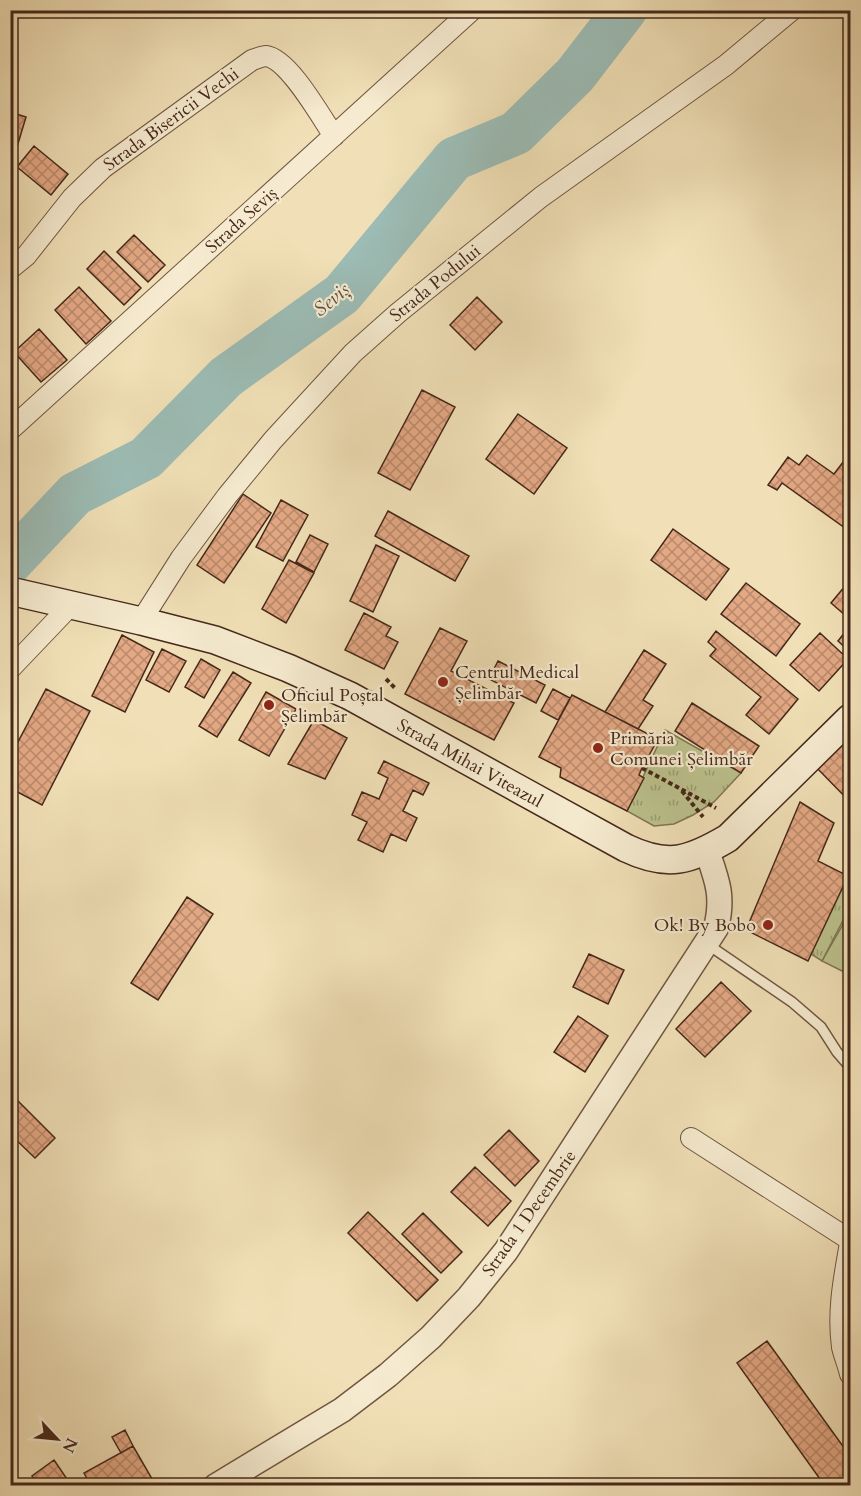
<svg xmlns="http://www.w3.org/2000/svg" width="861" height="1496" font-family="Cardo,serif">
	<style>
		.green { fill: #bcc28d; stroke: #807554; stroke-width: 1.5 }
		.park { fill: url(#park-tufts); stroke: #807554; stroke-width: 1.5 }
		.lines { fill: none; stroke-linecap: round; stroke-linejoin: round }
		.river { stroke: #9cbcb5; stroke-width: 44 }
		.building { fill: url(#building-cross-hatch); stroke: #45281a; stroke-width: 1.5 }
		.service-casing { stroke: #705641; stroke-width: 12 }
		.minor-casing { stroke: #705641; stroke-width: 22 }
		.tertiary-casing { stroke: #705641; stroke-width: 27 }
		.secondary-casing { stroke: #45281a; stroke-width: 30 }
		.path { stroke: #45281a; stroke-width: 4; stroke-dasharray: 4.5 3; stroke-linecap: butt }
		.service { stroke: #f6ebd0; stroke-width: 9 }
		.minor { stroke: #f6ebd0; stroke-width: 20 }
		.tertiary { stroke: #f6ebd0; stroke-width: 24 }
		.secondary { stroke: #f6ebd0; stroke-width: 27 }
		.poi-dot { fill: #8f2418; stroke: #f6ebd0; stroke-width: 2 }
		.labels { text-anchor: middle; stroke-width: 4.5; stroke-linejoin: round; paint-order: stroke }
		.street-label { font-size: 18px; fill: #45281a; stroke: #f6ebd0 }
		.poi-label { font-size: 18px; fill: #45281a; stroke: #f6ebd0; text-anchor: start }
		.water-label { font-size: 20px; font-style: italic; fill: #5b4d41; stroke: #f6ebd0 }
	</style>
	<defs>
		<pattern id="park-tufts" width="24" height="20" patternUnits="userSpaceOnUse" patternTransform="scale(1.5)"><rect width="24" height="20" fill="#bcc28d"/><path d="M3 7l-1-3M5 7V3M7 7l1-3M15 17l-1-3M17 17v-4M19 17l1-3" fill="none" stroke="#9b9e72"/></pattern>
		<pattern id="building-cross-hatch" width="8" height="8" patternUnits="userSpaceOnUse" patternTransform="scale(1.5)"><rect width="8" height="8" fill="#e3a884"/><path d="M0 0l8 8M0 8l8-8" fill="none" stroke="#ba896b"/></pattern>
	</defs>
	<rect width="100%" height="100%" fill="#f1e0b7"/>
	<filter id="stains"><feTurbulence type="fractalNoise" baseFrequency=".00333" numOctaves="4"/><feColorMatrix values="0 0 0 0 .2 0 0 0 0 .09 0 0 0 0 .02 0 0 0 .5 -.17"/></filter>
	<radialGradient id="worn" r=".72"><stop offset=".6" stop-color="#630" stop-opacity="0"/><stop offset="1" stop-color="#630" stop-opacity=".3"/></radialGradient>
	<path class="green" d="M850,912V975L822,961Z"/>
	<path class="park" d="M665,730L741,773L714,802L693,815L674,824L654,826L627,811Z
		M850,864V907L822,961L811,954Z"/>
	<g class="lines">
		<path class="river" d="M10,563L75,494L146,458L226,377L342,294L454,159L516,133L575,75L625,10"/>
	</g>
	<path class="building" d="M10,112L26,117L11,167H10Z
		M34,146L68,174L51,195L17,167Z
		M134,235L165,265L148,282L117,252Z
		M104,251L141,288L124,305L87,269Z
		M79,287L111,321L86,344L55,310Z
		M477,297L502,322L475,350L450,325Z
		M39,329L67,360L41,382L14,352Z
		M422,390L455,407L410,490L378,473Z
		M518,414L567,448L534,494L486,459Z
		M807,455L834,474L847,457L850,460V526L848,524L845,528L782,483L777,490L768,485L788,457L799,465Z
		M243,494L271,513L224,583L197,565Z
		M281,500L308,515L283,561L256,547Z
		M388,511L469,556L455,581L375,536Z
		M673,529L729,569L706,600L651,560Z
		M310,535L328,544L314,572L296,562Z
		M376,545L399,556L373,612L350,601Z
		M289,560L314,573L286,623L262,609Z
		M850,580V611L846,616L831,603Z
		M746,583L800,624L776,656L721,614Z
		M364,613L391,627L386,636L398,642L384,669L345,650Z
		M850,626V652L838,641Z
		M440,628L467,641L451,671L514,703L494,740L405,694Z
		M716,631L798,699L769,734L746,715L761,697L710,656L716,649L708,642Z
		M820,633L848,659L819,691L790,665Z
		M122,635L154,652L125,712L92,696Z
		M162,649L186,661L169,692L146,680Z
		M644,650L666,664L643,700L653,706L638,729L605,712Z
		M201,659L220,670L204,698L185,687Z
		M498,661L545,685L536,703L489,679Z
		M233,672L251,683L217,737L199,726Z
		M46,689L90,711L42,805L10,788V757Z
		M553,689L570,698L558,720L541,711Z
		M266,692L296,709L269,756L239,740Z
		M572,695L658,739L642,768L639,775L644,778L627,811L560,777L561,768L539,757Z
		M692,703L759,746L741,773L675,731Z
		M314,720L347,738L325,779L288,764Z
		M850,734V802L817,768Z
		M384,761L429,783L423,795L413,790L403,811L417,818L406,841L391,834L383,852L358,840L367,822L352,815L362,792L379,799L388,778L378,773Z
		M800,802L834,823L818,861L848,876L808,961L746,930Z
		M187,897L213,914L158,1000L131,983Z
		M589,954L624,970L608,1004L573,987Z
		M721,982L751,1011L705,1057L676,1029Z
		M578,1016L608,1036L585,1072L554,1052Z
		M15,1098L55,1138L35,1158L10,1134V1103Z
		M509,1130L539,1161L515,1186L484,1155Z
		M475,1167L511,1201L488,1226L451,1192Z
		M368,1212L438,1280L417,1301L348,1233Z
		M423,1213L462,1252L441,1273L402,1234Z
		M767,1341L850,1456V1486H825L737,1363Z
		M125,1430L133,1446L121,1453L112,1437Z
		M133,1446L155,1484L152,1486H91L84,1473Z
		M54,1460L67,1479L57,1486H39L32,1476Z"/>
	<g class="lines">
		<g class="service-casing">
			<path id="service" d="M707,944L792,1002L821,1027L837,1052L850,1067"/>
		</g>
		<g class="minor-casing">
			<path id="minor" d="M10,269L26,256L72,198L103,168L252,60C256,59 262,56 266,56C289,59 321,117 334,136
				M10,430L472,10
				M141,621L181,558L227,496L273,440L353,353L398,313L541,197L726,65L792,10
				M10,669L71,605
				M691,1138L850,1240
				M850,1243C844,1277 837,1311 842,1347C844,1356 848,1365 850,1374"/>
		</g>
		<g class="tertiary-casing">
			<path id="tertiary" d="M216,1486L342,1410L388,1375L431,1337L469,1297L506,1251L716,928C724,896 717,880 707,851"/>
		</g>
		<g class="secondary-casing">
			<path id="secondary" d="M10,591L141,621L215,640L288,668L350,696L626,848C668,868 689,861 728,838L850,718"/>
		</g>
		<path class="path" d="M386,679L396,689
			M642,768L716,808
			M682,791L703,817"/>
		<use href="#service" class="service"/>
		<use href="#minor" class="minor"/>
		<use href="#tertiary" class="tertiary"/>
		<use href="#secondary" class="secondary"/>
	</g>
	<g class="poi-dot">
		<circle cx="443" cy="682" r="6"/>
		<circle cx="269" cy="705" r="6"/>
		<circle cx="598" cy="748" r="6"/>
		<circle cx="768" cy="925" r="6"/>
	</g>
	<g class="labels">
		<g class="street-label">
			<text transform="translate(171 119) rotate(-36)" y="6">Strada Bisericii Vechi</text>
			<text transform="translate(241 220) rotate(-42)" y="6">Strada Seviș</text>
			<text transform="translate(435 283) rotate(-39)" y="6">Strada Podului</text>
			<text transform="translate(470 763) rotate(29)" y="6">Strada Mihai Viteazul</text>
			<text transform="translate(529 1213) rotate(-55)" y="6">Strada 1 Decembrie</text>
		</g>
		<g class="poi-label">
			<text x="455" y="678">Centrul Medical<tspan x="455" dy="21">Șelimbăr</tspan></text>
			<text x="281" y="701">Oficiul Poștal<tspan x="281" dy="21">Șelimbăr</tspan></text>
			<text x="610" y="744">Primăria<tspan x="610" dy="21">Comunei Șelimbăr</tspan></text>
			<text x="756" y="931" text-anchor="end">Ok! By Bobo</text>
		</g>
		<g class="water-label">
			<text transform="translate(331 299) rotate(-40)" y="7">Seviș</text>
		</g>
	</g>
	<rect width="861" height="1496" fill="none" stroke="#f1e0b7" stroke-width="36"/>
	<rect x="12" y="12" width="837" height="1472" fill="none" stroke="#45281a" stroke-width="3"/>
	<rect x="18" y="18" width="825" height="1460" fill="none" stroke="#45281a" stroke-width="1.5"/>
	<g transform="translate(57 1439) rotate(116)" stroke="#f6ebd0" stroke-width="4.5" paint-order="stroke">
	<path d="M0-4.5L10 22L0 15L-10 22Z" fill="#45281a"/>
	<text y="-9" font-size="16" font-weight="bold" text-anchor="middle" fill="#45281a">N</text>
	</g>
	<rect width="100%" height="100%" filter="url(#stains)"/>
	<rect width="100%" height="100%" fill="url(#worn)"/>
</svg>
